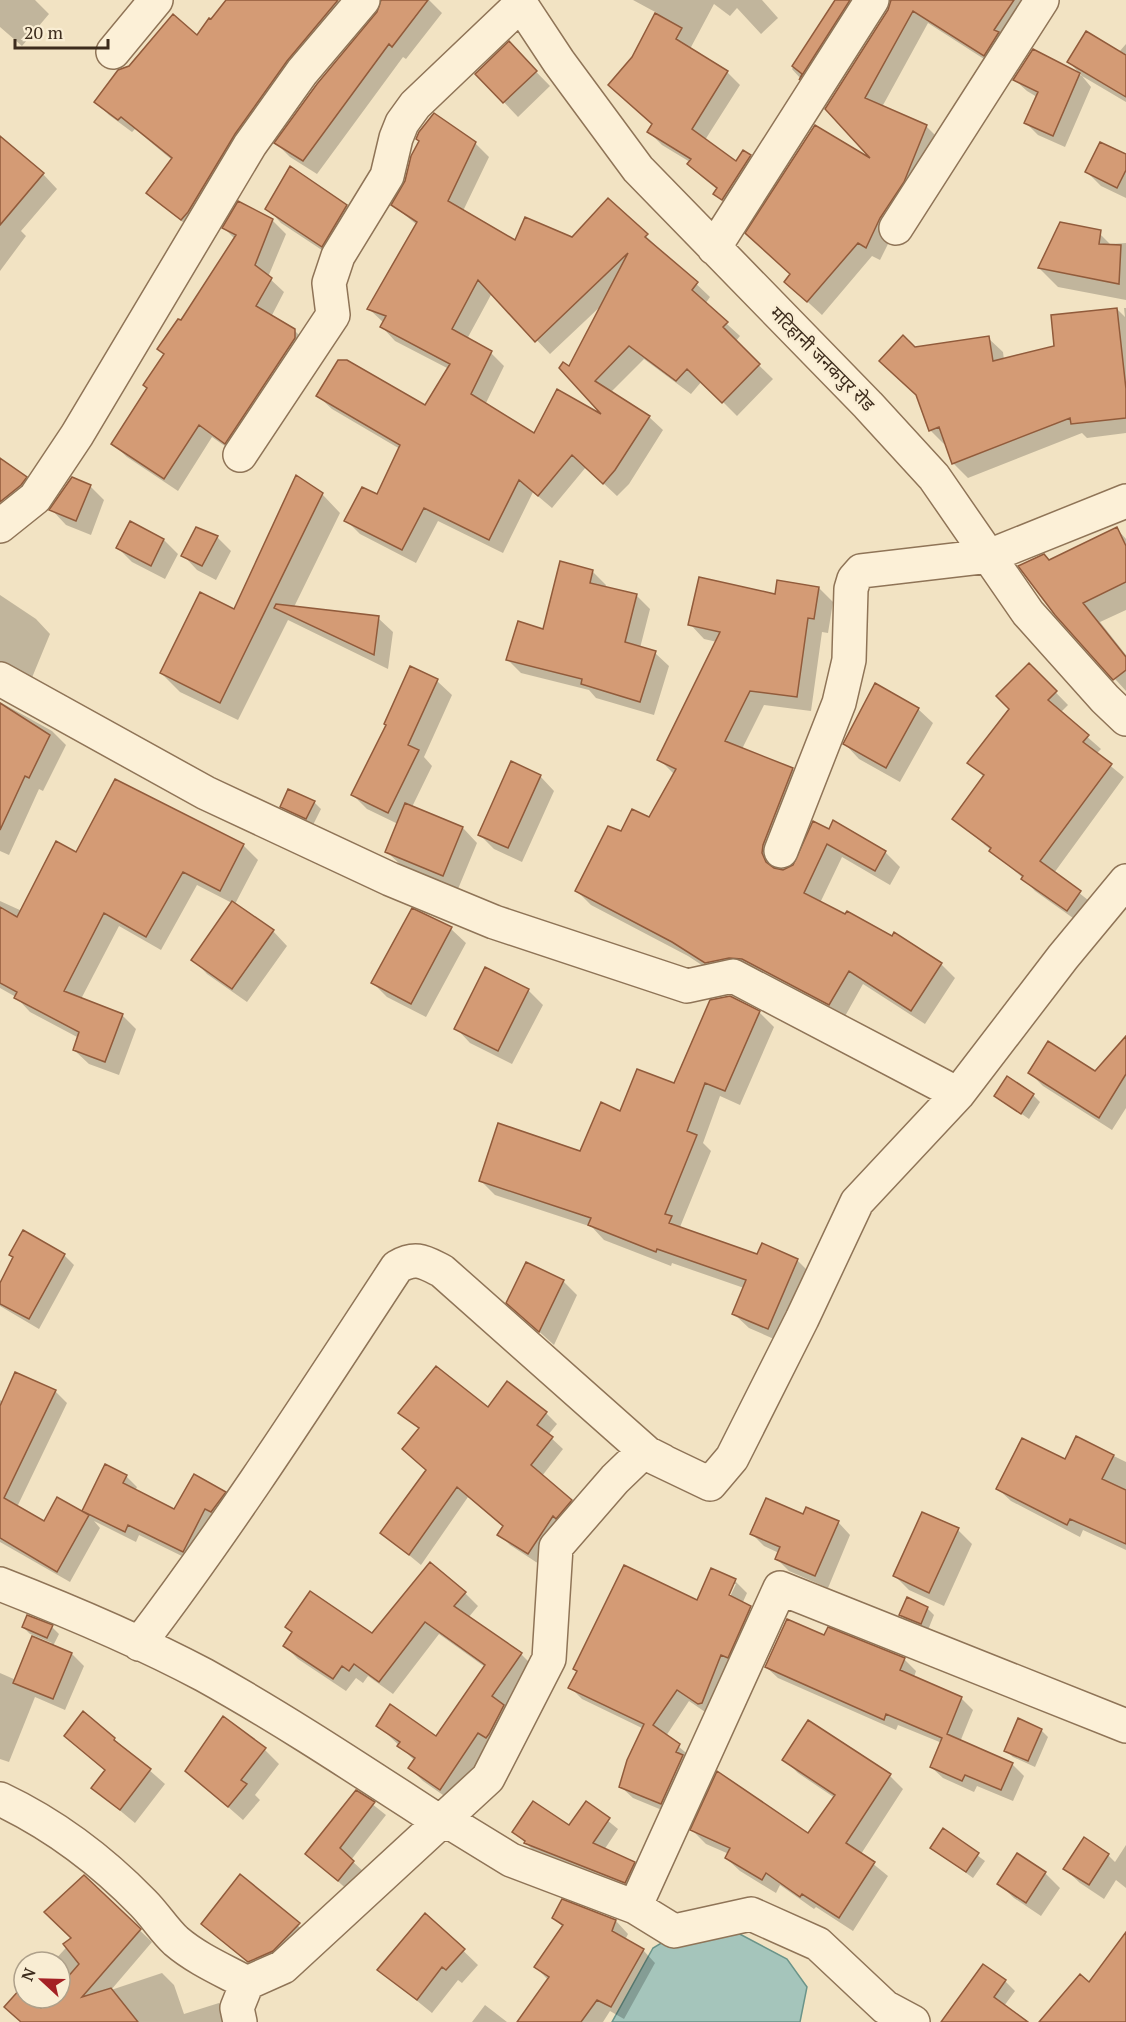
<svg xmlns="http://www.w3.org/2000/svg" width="1126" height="2022" font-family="'PT Serif','Noto Sans Devanagari',serif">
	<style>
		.water { fill: #a5c5bb; stroke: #6b9489; stroke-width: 1.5 }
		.shadow { fill: #0003; fill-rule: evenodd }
		.building { fill: #d49b75; stroke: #915b3b; stroke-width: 1.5; fill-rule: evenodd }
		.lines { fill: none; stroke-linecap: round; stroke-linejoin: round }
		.minor-casing { stroke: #8f7457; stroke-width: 36 }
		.minor { stroke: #fcf0d7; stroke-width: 33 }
		.labels { text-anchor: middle; stroke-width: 4.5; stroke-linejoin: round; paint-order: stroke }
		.street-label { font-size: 18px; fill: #3d2c1d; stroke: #f9edd3 }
	</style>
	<rect width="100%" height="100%" fill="#f2e3c3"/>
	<path class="water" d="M734,1931L787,1959L807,1987L800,2022H612L653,1948L678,1933Z"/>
	<path class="shadow" d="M0,0H35L49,14L22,46L0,27Z
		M228,0H337L351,14L195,232L147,193L172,160L135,129L132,132L109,115L96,102L198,37Z
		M383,0H429L442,13L406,59L403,57L317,174L290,157L276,143L379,13Z
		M633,0H762L778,18L761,34L737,8L730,16L714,4L690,49L727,72L740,85L705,140L736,163L750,156L763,169L728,206L715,194L718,190L702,177L689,164L690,162L662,145L649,132L654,124L634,57L657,13Z
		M837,0H864L811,90L792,69Z
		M893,0H1036L998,68L928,23L882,107L926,126L940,140L880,260L872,256L822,315L786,282L875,164L827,108L889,11Z
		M509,44L550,86L518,117L477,74Z
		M1126,44V102L1082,76L1091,87L1065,147L1038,135L1026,123L1037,97L1027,91L1015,80L1033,51L1082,76L1069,62L1119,52Z
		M475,143L489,157L463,211L516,242L573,239L608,200L710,297L705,304L740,336L735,342L773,379L737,416L702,381L691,394L644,359L610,393L649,417L663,430L629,484L617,496L586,467L552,508L533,492L503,553L438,521L416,563L360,534L346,520L378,496L400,449L332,409L318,396L426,407L449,369L395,341L382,327L384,323L369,309L417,225L393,205ZM492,293L550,354L603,304L570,368L607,419L534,435L485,405L504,366L491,353L467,339Z
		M0,146L43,174L57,189L21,231L26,236L0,271Z
		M1126,156V198L1101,186L1087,172Z
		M346,206L361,220L337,260L281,223L267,208Z
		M272,220L286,234L268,277L284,292L271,317L294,330L308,344L239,456L212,437L178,491L127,457L113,444L149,389L165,355L159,349L181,322L235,239L224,228Z
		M1097,231L1110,244L1126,243V300L1058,287L1039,268Z
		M1124,308H1126V433L1087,438L1082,433L968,478L953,463L946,444H944L930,430L915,349L988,338L1003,352L1004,360L1055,347L1117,309L1125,317Z
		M0,460L26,478L43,495L26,512L0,495Z
		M90,486L104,500L91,535L66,525L52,510Z
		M322,494L340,513L294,607L378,618L393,632L388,669L288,620L238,720L180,692L161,673L234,611Z
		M1117,529L1126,539V610L1100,622L1126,655V691L1056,614L1049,562Z
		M217,537L231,551L216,580L197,570L183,555Z
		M164,540L178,554L165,579L132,562L117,547Z
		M592,571L606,585L605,588L636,595L650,609L640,648L655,653L669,666L654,715L596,698L589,690L521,673L507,659L544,631Z
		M819,588L833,602L828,633L822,632L811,711L764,705L742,749L793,769L807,784L777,859L776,870L793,867L830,831L834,822L885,852L900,867L890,885L842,857L820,903L941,964L955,978L925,1024L863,984L844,1018L720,977L688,956L591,905L576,890L622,833L650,819L675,775L659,759L717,642L704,639L690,624L776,596Z
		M0,595L36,619L50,634L31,680L0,682Z
		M1029,665L1068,705L1060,713L1101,749L1096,754L1124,777L1054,873L1093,904L1080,923L1035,891L1023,878L954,818L984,777L969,763L1011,709Z
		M437,681L452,695L424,757L432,766L412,807L463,828L477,843L458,889L402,866L387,852L398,824L367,809L353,795Z
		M875,685L918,709L933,723L900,782L859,759L845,744Z
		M0,702L52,731L66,745L43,791L39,789L9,855L0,851Z
		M540,776L554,791L522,862L494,849L480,835Z
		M116,781L244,846L258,860L235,904L273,931L287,946L247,1002L207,974L193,959L232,903L197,885L161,950L119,926L81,999L122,1015L136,1029L119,1075L89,1064L74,1050L79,1038L30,1012L16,997L0,988V901L22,911L77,854Z
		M314,802L321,809L313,825L288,813L282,806Z
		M412,910L451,929L466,943L426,1017L387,997L373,983Z
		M486,969L528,990L543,1005L512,1064L470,1043L456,1028Z
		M759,1012L774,1027L740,1105L720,1096L703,1143L711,1151L680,1227L758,1255L797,1260L812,1275L783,1343L749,1328L734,1314L744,1288L672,1263L671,1266L604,1240L592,1227L495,1195L481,1181L581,1153L621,1113L675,1085Z
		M1126,1039V1108L1112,1130L1043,1086L1030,1073H1095Z
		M1033,1095L1040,1102L1029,1119L996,1096Z
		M64,1255L74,1265L39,1329L0,1306V1286Z
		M563,1281L577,1295L554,1345L523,1317Z
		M55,1391L67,1403L17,1507L45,1523L58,1499L89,1516L84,1511L126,1476L137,1487L135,1491L175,1511L225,1493L235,1503L194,1562L139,1535L136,1542L94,1521L100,1528L70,1582L0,1542V1400L3,1402Z
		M488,1409L546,1413L557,1424L548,1435L563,1449L542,1476L582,1512L539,1564L510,1545L499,1534L504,1527L468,1497L421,1565L382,1533L428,1471L420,1430L400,1413Z
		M1077,1438L1126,1462V1550L1083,1530L1080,1537L1011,1501L998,1489L1065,1461Z
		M804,1516L838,1522L850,1535L828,1588L789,1571L777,1559L779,1553L764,1546L752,1534Z
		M958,1530L972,1544L944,1606L909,1590L895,1576Z
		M735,1581L747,1593L742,1604L762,1619L711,1716L689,1701L666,1736L691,1757L674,1815L633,1798L620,1786L644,1729L582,1699L570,1687L697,1602ZM732,1584H736L727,1603L724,1602Z
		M465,1593L478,1606L468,1618L521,1654L534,1667L517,1719L453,1802L423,1781L410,1768L415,1761L378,1725L436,1739L485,1667L439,1634L393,1694L368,1676L363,1683L356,1678L346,1691L298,1659L285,1646L373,1635Z
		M927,1608L934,1615L928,1630L908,1622L901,1615Z
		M23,1627H52L59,1634L53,1646L72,1654L84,1666L65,1710L35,1697L9,1762L0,1759V1673L16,1680L52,1643L30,1634Z
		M828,1629L905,1660L916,1671L914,1677L961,1698L973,1710L960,1742L1012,1764L1024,1776L1013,1801L977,1786L974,1792L943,1778L931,1767L942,1743L898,1725L896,1730L778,1678L766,1667L825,1637Z
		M1041,1730L1048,1737L1035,1767L1013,1757L1006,1751Z
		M66,1736L114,1739L165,1784L135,1823L93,1788L106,1772Z
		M265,1750L279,1764L255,1795L260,1800L243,1820L187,1771Z
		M784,1759L890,1776L903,1789L861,1854L888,1876L853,1931L816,1907L814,1909L780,1885L776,1893L740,1871L726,1858L729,1854L706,1844L692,1830L809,1835L835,1798L798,1773Z
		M357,1792L386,1815L351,1860L365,1873L350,1892L307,1854Z
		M586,1803L618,1829L604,1850L634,1863L643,1873L635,1891L535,1852L514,1832L569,1827Z
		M944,1831L985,1861L973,1878L932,1848Z
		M1126,1845V1888L1116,1880L1104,1899L1080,1883L1065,1869L1108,1855L1115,1862Z
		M1045,1873L1060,1888L1041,1916L1014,1898L999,1884Z
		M241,1876L313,1939L263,1976L203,1924Z
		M84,1877L152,1942L111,1990L162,1973L174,1985L184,2014L219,2003L231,2014L230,2022H22L24,1994V1998H60V1962H53L74,1939Z
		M563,1901L616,1921L628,1934L625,1940L643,1950L655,1963L624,2019L610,2011L603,2022H519L548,1980L536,1967L563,1927L554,1918Z
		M426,1915L478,1965L462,1983L458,1980L432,2013L379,1970Z
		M1005,1981L1015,1991L1004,2006L1025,2022H943Z
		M485,2005L507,2022H472Z"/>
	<path class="building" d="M226,0H338L287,61L235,134L188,212L181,220L146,193L172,158L121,117L118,120L94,102L118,70L129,66L173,14L197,35L209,18L211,19Z
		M381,0H428L392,47L389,44L303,161L274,143L317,84L377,12Z
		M835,0H850L799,80L802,74L792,66Z
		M891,0H1014L994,30L999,32L984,56L913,11L865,98L927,125L904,182L880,218L866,248L858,243L807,302L784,282L790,274L745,233L815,125L870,158L825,109L888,10Z
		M655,13L682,28L676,39L728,71L692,129L736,161L743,150L751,155L722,200L713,194L717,188L687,164L691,159L647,132L652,124L608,85L632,57Z
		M1086,31L1126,55V97L1067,62Z
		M509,41L537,71L503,103L475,74Z
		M1033,49L1080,73L1053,136L1024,123L1038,92L1013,80Z
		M434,113L476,142L448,201L515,240L525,217L572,237L608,198L648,234L645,237L698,282L692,290L728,322L723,327L760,364L722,403L687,369L676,381L629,346L595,381L650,416L615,470L603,484L572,455L538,496L519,480L489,540L424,508L402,550L344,521L362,487L377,494L400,445L316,396L338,360H347L425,405L450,364L380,327L386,316L367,309L417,222L391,205L405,181L411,156L419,141L416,139L419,132ZM628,253L569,366L563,362L559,368L601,414L557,389L534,433L471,394L492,351L452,329L478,280L535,342Z
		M0,136L44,173L0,225Z
		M1100,142L1126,154V170L1117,188L1085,172Z
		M290,166L347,205L322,247L265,209Z
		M238,201L273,219L255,265L272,278L256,306L295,329V338L225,444L199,425L164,479L111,444L147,388L143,385L164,354L157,349L178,319L181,320L236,235L222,228Z
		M1060,222L1101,230L1099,244L1121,245L1119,284L1038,268Z
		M1117,308L1126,389V418L1071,424L1070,418L952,464L939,427L929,431L916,395L879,361L903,335L915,347L989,336L993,361L1054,346L1051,315Z
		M0,458L27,477L21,485L0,502Z
		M296,475L323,493L220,703L160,673L200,592L234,609Z
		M72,477L91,485L76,521L49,510Z
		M130,521L164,539L151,566L116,548Z
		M196,527L218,536L202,566L181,556Z
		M1117,527L1126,546V582L1083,603L1126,657V670L1113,680L1055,615L1018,566L1044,554L1049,560Z
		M560,561L593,570L590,583L637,594L625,642L656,651L640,702L581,684L582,679L506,660L518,621L543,629Z
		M699,577L775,594L777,580L819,587L814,619L808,618L797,697L750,691L725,741L793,768L763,845L762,853L766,862L774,868L783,870L793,865L813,821L829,829L833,820L886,851L875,871L827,844L804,893L845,914L847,911L892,936L894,932L942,963L911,1011L849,971L829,1005L742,959L729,958L705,963L672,942L575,891L608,826L621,831L632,809L649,817L676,769L657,760L720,632L688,625Z
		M276,604L379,616L374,655L274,608Z
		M1029,663L1057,691L1048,700L1089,735L1083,742L1112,764L1040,861L1081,891L1067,911L1021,879L1023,876L989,851L991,848L952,819L984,775L967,763L1009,709L996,696Z
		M410,666L438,679L408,745L419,750L388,813L351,795L386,725L384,724Z
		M875,683L919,708L886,768L843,744Z
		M0,703L50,735L29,778L25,776L0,830Z
		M511,761L541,775L508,848L478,835Z
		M115,779L244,844L220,891L183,872L146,937L104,913L64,991L123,1014L105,1062L73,1050L79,1032L14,998L17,992L0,983V907L17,917L56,841L76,852Z
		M288,789L315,801L306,819L280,807Z
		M405,803L463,827L443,876L385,852Z
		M232,901L274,930L232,989L191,960Z
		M412,908L452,927L411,1004L371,983Z
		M485,967L529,989L498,1051L454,1029Z
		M730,996L760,1011L725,1091L705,1083L687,1131L697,1135L665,1214L672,1216L669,1223L757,1254L762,1243L798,1259L768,1329L732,1314L746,1280L657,1249L656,1252L588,1225L591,1218L479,1181L498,1123L580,1151L601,1102L620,1111L637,1069L674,1083L710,1000Z
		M1126,1036V1074L1099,1118L1028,1073L1048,1041L1095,1071Z
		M1007,1076L1034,1094L1021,1114L994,1096Z
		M23,1230L65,1254L29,1319L0,1304V1283L13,1257L9,1255Z
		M526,1262L564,1280L539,1332L506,1303Z
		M436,1366L488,1407L507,1381L547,1412L537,1425L553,1437L531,1465L572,1500L556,1519L553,1516L528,1554L497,1535L503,1526L457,1487L409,1555L380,1533L426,1470L402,1449L419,1428L398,1413Z
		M15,1372L56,1390L4,1498L44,1521L57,1497L89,1515L57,1572L0,1538V1406Z
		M1076,1436L1114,1455L1102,1479L1126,1490V1544L1070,1519L1067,1525L996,1489L1022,1438L1065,1459Z
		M105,1464L127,1475L123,1483L174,1509L194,1474L226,1492L211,1512L205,1509L183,1552L128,1525L125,1532L82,1511Z
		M766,1498L803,1514L806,1507L839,1521L815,1576L775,1559L780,1547L750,1534Z
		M922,1512L959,1528L929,1593L893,1576Z
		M430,1562L466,1592L454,1606L522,1653L492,1696L504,1705L489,1734L486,1738L478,1733L440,1790L408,1768L415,1758L397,1746L400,1742L376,1726L390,1704L436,1736L485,1665L425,1622L379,1682L354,1664L349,1671L342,1666L333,1679L283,1646L292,1632L285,1627L310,1591L372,1633Z
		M624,1565L697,1600L711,1568L736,1579L729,1595L751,1606L728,1658L721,1655L702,1703L698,1704L677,1690L653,1725L680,1744L676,1752L683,1755L661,1804L619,1787L627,1760L644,1724L568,1688L577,1671L573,1669Z
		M907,1597L928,1607L921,1624L899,1615Z
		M27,1615L53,1625L47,1638L22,1627Z
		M787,1619L824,1635L828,1627L905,1658L900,1670L962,1697L947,1734L1013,1763L1001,1790L965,1775L962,1781L930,1767L942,1738L886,1714L884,1720L765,1667Z
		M32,1636L72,1653L53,1699L13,1683Z
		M83,1711L115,1738L114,1740L151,1769L120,1810L91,1788L105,1770L64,1736Z
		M223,1716L266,1748L241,1780L247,1784L228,1807L185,1771Z
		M1018,1718L1042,1729L1028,1761L1004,1751Z
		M808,1720L891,1774L846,1843L875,1862L839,1918L802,1894L800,1897L766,1873L762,1880L725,1858L730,1848L690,1830L717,1771L808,1833L835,1795L782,1760Z
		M356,1790L375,1802L340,1848L354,1861L338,1881L305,1854Z
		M533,1801L569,1825L586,1801L610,1818L593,1843L635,1862L625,1883L524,1843L525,1841L512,1832Z
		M943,1828L979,1853L966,1872L930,1848Z
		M1084,1837L1109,1854L1089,1885L1063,1869Z
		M1017,1853L1046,1872L1026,1903L997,1884Z
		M240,1874L300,1923L273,1951L248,1962L201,1924Z
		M84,1875L141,1929L82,1997L111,1988L138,2022H21L4,2007L20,1989L24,1993V1998H29L41,2008L49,1998H60V1986L79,1964L63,1944L71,1938L44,1912Z
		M562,1899L616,1920L612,1931L644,1949L611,2007L597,2000L581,2022H517L549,1977L534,1967L563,1925L552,1918Z
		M425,1913L465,1949L446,1970L442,1967L417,2000L377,1970Z
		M1126,1932V2022H1039L1080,1974L1089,1982Z
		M983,1964L1006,1980L994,1997L1028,2022H941Z"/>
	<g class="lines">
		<g class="minor-casing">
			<path id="minor" d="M518,0L559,62L638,169L868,405L934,477L1028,613L1105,699L1126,719
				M113,52L156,0
				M896,228L1042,0
				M714,248L872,0
				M240,455L333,315L329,283L338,256L387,176L396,138L402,123L415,105L521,4
				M0,526L35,498L77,435L250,145L302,72L363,0
				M0,679L206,793L390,879L494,922L687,986L733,976L958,1094
				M781,851L839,703L849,660L851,589L854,579L861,571L989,556L1126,501
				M0,1584C69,1611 138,1640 204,1675C285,1720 363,1772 440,1822L454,1825L511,1860L635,1907L780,1588L1126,1726
				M139,1644C231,1523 313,1395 397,1267C416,1256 424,1262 442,1271L647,1453L663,1461
				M0,1799C55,1825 101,1860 143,1903C155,1915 164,1930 176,1941C197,1959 223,1970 247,1983
				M635,1907L674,1931L751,1914L818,1944L885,2007L913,2022
				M240,2022L237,2008L247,1983L283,1967L488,1778L549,1659L556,1547L615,1479L643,1452L710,1484L732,1458L802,1319L857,1202L958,1094L1063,957L1126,881"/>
		</g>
		<use href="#minor" class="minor"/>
	</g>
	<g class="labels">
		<g class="street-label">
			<text transform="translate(822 359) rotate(45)" y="6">मटिहानी जनकपुर रोड</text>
		</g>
	</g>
	<g transform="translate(42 1980) rotate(292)"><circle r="28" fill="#f9edd3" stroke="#aea08a" stroke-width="1.5"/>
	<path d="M0-4.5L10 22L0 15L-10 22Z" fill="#a42125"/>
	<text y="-9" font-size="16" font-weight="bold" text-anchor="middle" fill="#3d2c1d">N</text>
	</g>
	<path d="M15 39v9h93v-9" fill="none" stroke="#3d2c1d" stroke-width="3"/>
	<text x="24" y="39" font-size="18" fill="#3d2c1d" stroke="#f9edd3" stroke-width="4.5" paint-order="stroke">20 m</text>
</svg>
